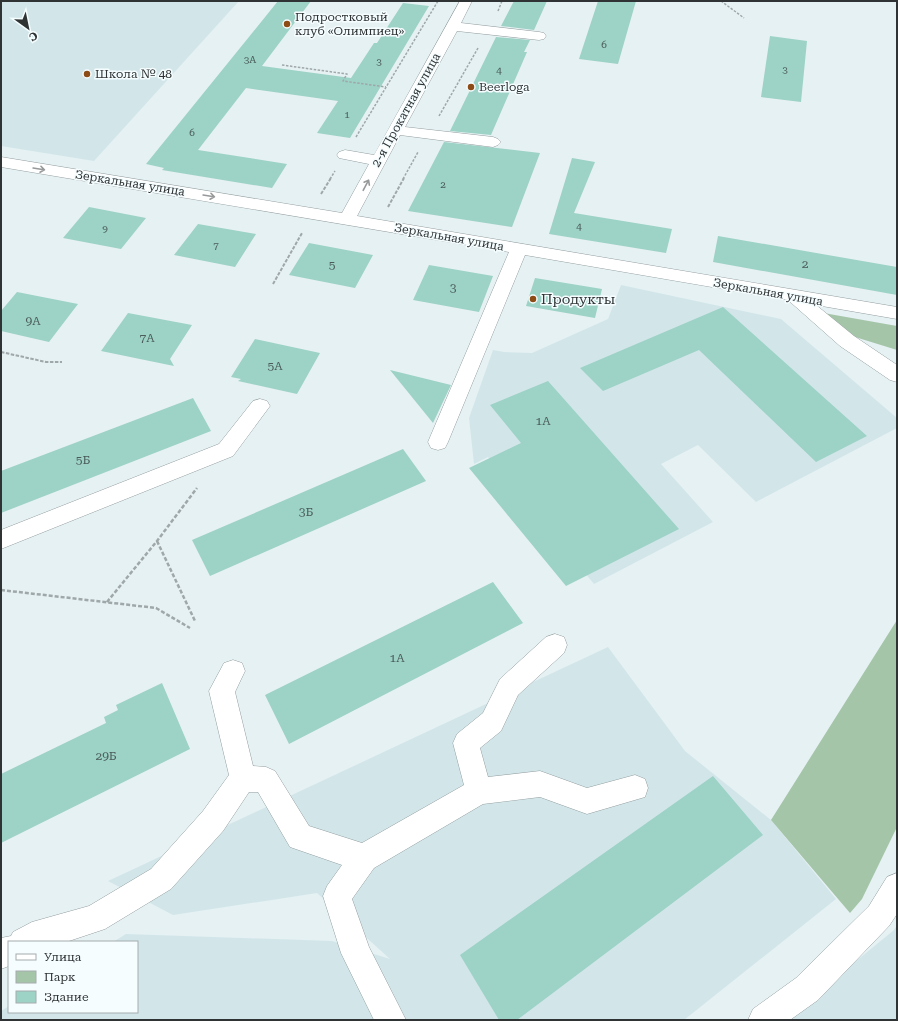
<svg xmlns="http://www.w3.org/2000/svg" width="898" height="1021" font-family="'Roboto Serif',serif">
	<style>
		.built { fill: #d2e6ea }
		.green { fill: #a5c5a9 }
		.building { fill: #9dd2c6 }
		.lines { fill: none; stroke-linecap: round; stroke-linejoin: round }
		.minor-casing { stroke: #949ea0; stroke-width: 1 }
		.path-far2 { stroke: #9fa7a9; stroke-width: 1.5; stroke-dasharray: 2.5 1.5; stroke-linecap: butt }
		.path-far1 { stroke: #9fa7a9; stroke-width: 2; stroke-dasharray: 3.5 1.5; stroke-linecap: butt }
		.path { stroke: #9fa7a9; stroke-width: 2.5; stroke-dasharray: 4 2; stroke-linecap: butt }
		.minor { fill: #fff; fill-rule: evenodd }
		.oneway { stroke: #97999a }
		.poi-dot { fill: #8d4c16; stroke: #f5fdff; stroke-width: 1.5 }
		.labels { text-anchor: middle; stroke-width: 3; stroke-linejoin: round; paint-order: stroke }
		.far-number-label { font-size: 10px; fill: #4a5b58 }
		.far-poi-label { font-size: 12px; fill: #2f3334; stroke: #f5fdff; text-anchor: start }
		.far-street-label { font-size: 12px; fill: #2f3334; stroke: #f5fdff }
		.number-label { font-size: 12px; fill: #4a5b58 }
		.poi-label { font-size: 14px; fill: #2f3334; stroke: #f5fdff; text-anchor: start }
	</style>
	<rect width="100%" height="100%" fill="#e6f1f3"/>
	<path class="built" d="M1,1H239L94,161L1,146Z
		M621,285L781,319L897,418V428L756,502L698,445L661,464L713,522L594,584L488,457L474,464L469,418L493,350L504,352L532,353L608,319Z
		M608,647L685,751L771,820L836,899L684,1020H1V1011L9,1006V1012H137V942H113L126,934L332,941L390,959L317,893L173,915L108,881Z
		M897,925V1020H784L894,930Z"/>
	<path class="green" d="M801,309L897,326V350L855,337Z
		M897,620V827L862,899L850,913L771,820Z"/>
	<path class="building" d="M278,1H311L262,66L351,78L374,43H377L403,3L429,6L350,138L317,133L338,101L246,88L198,150L287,164L272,188L162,170L164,168L146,164Z
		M514,1H547L534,30L501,26Z
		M598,1H636L618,64L579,59Z
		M770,36L807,41L801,102L761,97Z
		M496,37L530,40L524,52H527L491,135L450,131Z
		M444,142L540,153L512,227L408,211Z
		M572,158L595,162L574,213L672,229L666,253L549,234Z
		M89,207L146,218L121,249L63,238Z
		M198,224L256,234L235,267L174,255Z
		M718,236L897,267V295L713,262Z
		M309,243L373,255L355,288L289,275Z
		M429,265L493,276L479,312L413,300Z
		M535,278L602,289L595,318L526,306Z
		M17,292L78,304L49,342L1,331V311Z
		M723,307L867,436L816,462L699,350L603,391L580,368Z
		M128,313L192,325L170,359L174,366L101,351Z
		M255,339L320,353L297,394L238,381L241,379L231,377Z
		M390,370L451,385L433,423Z
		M548,381L679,529L566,586L469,468L521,443L490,405Z
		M193,398L211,431L1,513V471Z
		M403,449L426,481L210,576L192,540Z
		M493,582L523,623L289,744L265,695Z
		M162,683L190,749L1,843V774L106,723L104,717L118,710L116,705Z
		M713,776L763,835L517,1020H499L460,955Z"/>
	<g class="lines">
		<g class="minor-casing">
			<path id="minor" d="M460,1H472L461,23L539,32L544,33L546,36L544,39L539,40L457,31L405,127L493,137L498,139L501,142L498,145L493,147L400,135L357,216L897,307V319L816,305L854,336L897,365V382L890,380L840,346L788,300L525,255L448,442L445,448L438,450L431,448L428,442L509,252L1,167V157L342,213L369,164L339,158L337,155L339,152L345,150L374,155Z
				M260,399L267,401L270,406L233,456L1,549V530L219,444L253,401Z
				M555,634L564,637L567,645L564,653L518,695L501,731L480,748L488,777L540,771L587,788L635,775L645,779L648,788L645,797L587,814L540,797L483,804L374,868L352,899L369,947L406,1020H374L341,953L323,896L327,886L342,865L290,847L258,792H249L223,831L171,889L105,929L66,942H9V966L1,969V938L11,936L13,932L32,922L89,906L151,869L203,811L229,775L209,691L224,663L233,660L242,663L245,671L235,692L253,766L266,767L275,771L309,826L362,843L464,785L453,743L457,734L483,713L500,679L546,637Z
				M897,873V914L889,926L818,1000L790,1020H748L753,1009L796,978L869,906L887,877Z"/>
		</g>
		<path class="path-far2" d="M721,1L744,18
			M498,11L502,1
			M282,65L347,74L343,81L386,87
			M439,116L478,48
			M356,137L438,1
			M330,179L335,171
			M403,179L418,152"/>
		<path class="path-far1" d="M321,194L331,178
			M388,207L404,178
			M273,284L302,233
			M1,352L46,362H62"/>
		<path class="path" d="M157,541L195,621
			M1,590L156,608L190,628
			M107,602L157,541L197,488"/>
		<use href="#minor" class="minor"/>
	</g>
	<defs><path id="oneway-shaft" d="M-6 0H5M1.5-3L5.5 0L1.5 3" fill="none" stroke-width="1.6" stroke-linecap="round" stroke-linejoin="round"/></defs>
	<g class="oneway">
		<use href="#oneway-shaft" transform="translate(39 169) rotate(9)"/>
		<use href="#oneway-shaft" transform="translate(366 185) rotate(-62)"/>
		<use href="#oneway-shaft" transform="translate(209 196) rotate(9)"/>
	</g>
	<g class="poi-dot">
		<circle cx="287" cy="24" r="4"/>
		<circle cx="87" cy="74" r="4"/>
		<circle cx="471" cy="87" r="4"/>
		<circle cx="533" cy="299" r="4"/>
	</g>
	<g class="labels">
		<g class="far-number-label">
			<text x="604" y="48">6</text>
			<text x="250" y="63">3А</text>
			<text x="379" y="65">3</text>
			<text x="785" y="73">3</text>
			<text x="499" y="74">4</text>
			<text x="347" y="118">1</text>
			<text x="192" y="136">6</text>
			<text x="443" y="188">2</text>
			<text x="579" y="230">4</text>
			<text x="105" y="232">9</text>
			<text x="216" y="249">7</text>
		</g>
		<g class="far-poi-label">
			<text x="295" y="21">Подростковый<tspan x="295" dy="14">клуб «Олимпиец»</tspan></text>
			<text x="95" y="78">Школа № 48</text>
			<text x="479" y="91">Beerloga</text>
		</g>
		<g class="far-street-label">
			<text transform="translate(406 110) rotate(-61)" y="4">2-я Прокатная улица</text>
			<text transform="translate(130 183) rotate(9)" y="4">Зеркальная улица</text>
			<text transform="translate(449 237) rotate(10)" y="4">Зеркальная улица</text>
			<text transform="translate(768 292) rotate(10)" y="4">Зеркальная улица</text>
		</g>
		<g class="number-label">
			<text x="805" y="268">2</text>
			<text x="332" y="269">5</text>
			<text x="453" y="292">3</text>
			<text x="33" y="325">9А</text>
			<text x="147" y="342">7А</text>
			<text x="275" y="370">5А</text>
			<text x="543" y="425">1А</text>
			<text x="83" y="464">5Б</text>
			<text x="306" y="516">3Б</text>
			<text x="397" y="662">1А</text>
			<text x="106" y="760">29Б</text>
		</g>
		<g class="poi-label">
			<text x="541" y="304">Продукты</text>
		</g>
	</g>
	<rect width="898" height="1021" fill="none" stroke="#2f3334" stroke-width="4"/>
	<rect x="8" y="941" width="130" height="72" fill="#f5fdff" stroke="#a6acae"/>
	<rect x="16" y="954" width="20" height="6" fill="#ffffff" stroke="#a6acae"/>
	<text x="44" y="961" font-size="12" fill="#2f3334">Улица</text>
	<rect x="16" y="971" width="20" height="12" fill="#a5c5a9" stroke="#a6acae"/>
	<text x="44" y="981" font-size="12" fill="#2f3334">Парк</text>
	<rect x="16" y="991" width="20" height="12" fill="#9dd2c6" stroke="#a6acae"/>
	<text x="44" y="1001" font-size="12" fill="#2f3334">Здание</text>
	<g transform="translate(28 28) rotate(147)" stroke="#f5fdff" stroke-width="3" paint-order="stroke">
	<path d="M0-3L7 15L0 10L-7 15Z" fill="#2f3334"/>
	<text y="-6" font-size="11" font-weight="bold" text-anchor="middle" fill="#2f3334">С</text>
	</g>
</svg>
